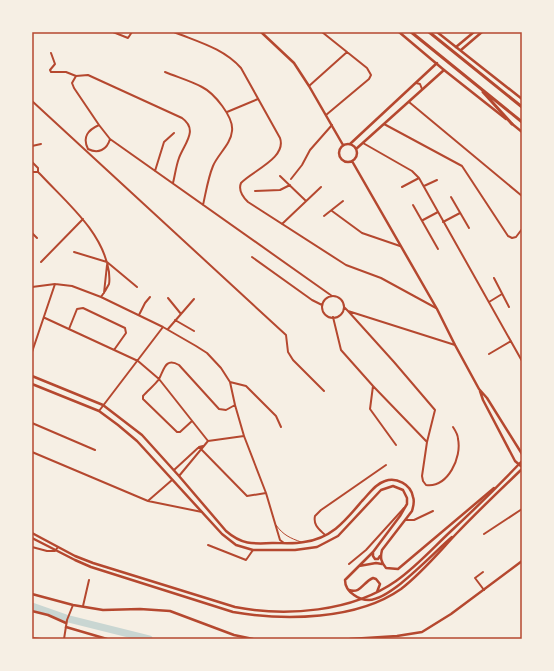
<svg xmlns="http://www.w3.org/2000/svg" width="554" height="671" font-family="Georgia,serif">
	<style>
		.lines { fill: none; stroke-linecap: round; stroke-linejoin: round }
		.river { stroke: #c9d6d2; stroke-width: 7 }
		.service { stroke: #b5482f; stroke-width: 1 }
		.minor { stroke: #b5482f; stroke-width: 2 }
		.tertiary { stroke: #b5482f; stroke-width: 2.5 }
		.secondary { stroke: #b5482f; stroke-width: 2.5 }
		.trunk { stroke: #b5482f; stroke-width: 3 }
		.neatline { fill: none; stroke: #b5482f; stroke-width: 1.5 }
	</style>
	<rect width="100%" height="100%" fill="#f6efe4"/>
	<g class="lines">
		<path class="river" d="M32,606L69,619L149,639"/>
		<path class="service" d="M276,525C283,535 290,538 301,542"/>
		<path class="minor" d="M113,32L128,38L132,32
			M174,32C198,42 223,48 241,68L280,138C287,158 252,171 241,183C238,190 243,197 248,202L346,265L381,278L436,308
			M322,32L367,68L371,75L369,79L326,115
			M51,53L55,64L50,70L51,72H66L76,76L88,75L182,118C199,130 184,144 179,158C176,166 175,175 173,183
			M165,72C177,77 191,81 202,87C214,93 234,117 232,131C231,144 218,154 213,166C208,178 206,192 203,205
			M76,76L72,83L74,88L99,125L110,139L332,296
			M416,83L420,84L422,89
			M309,86L347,52
			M32,101L286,335L288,352L293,360L324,391
			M409,102L522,196
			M227,112L258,99
			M384,124L462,166L508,236L512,238L516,237L522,229
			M363,143L412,171L419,178L522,361
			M32,146L41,144
			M88,149C82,137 88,130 99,125
			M88,149C98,154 107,150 110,139
			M32,162L38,168V172
			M155,171L164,142L174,133
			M32,172H38L41,175C67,203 103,232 109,272C109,276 110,280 109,284C107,288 104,293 101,297
			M280,176L306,201
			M291,179L302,165L310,150L332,125
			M424,186L437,180
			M402,187L419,178
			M255,191L280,190L290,185
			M451,197L469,228
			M413,205L438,249
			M332,211L362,233L400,246
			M324,216L343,201
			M423,220L438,212
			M443,222L460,213
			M282,224L321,187
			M32,233L37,238
			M74,252L107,262L137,287
			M252,257L312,300L322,305
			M41,262L83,219
			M494,278L509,307
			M32,287L55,284L72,286L101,297L163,327L196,346L207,353L221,368L230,382L235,405L244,436L266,493L280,540L284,543
			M104,293L107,265
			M322 307a11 11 0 1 1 22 0a11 11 0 1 1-22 0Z
			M168,298L181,314L168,329
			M489,302L502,294
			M344,307L348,311L455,345
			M348,311L394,362L435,410L427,442L422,476L423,481L426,485C448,488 462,457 458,439C458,435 455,430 453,427
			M181,314L194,299
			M139,315L145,303L150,297
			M333,317L341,350L373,386L427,442
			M45,318L138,361L159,379L208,441
			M175,320L194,331
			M69,329L77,309L83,308L125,328L126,333L114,350
			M32,352L55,284
			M489,354L511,341
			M230,382L246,386L276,416L281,427
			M373,386L370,409L396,445
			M99,411L163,327
			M192,421L180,432H177L143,399V396C148,390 155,385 159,379C164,370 165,357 179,365L219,409L226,410L235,405
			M32,423L95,450
			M199,447L247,496L266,493
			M32,452L148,501L202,512
			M174,470L199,447L203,446
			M179,476L208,441L244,436
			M149,500L172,480
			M406,520H414L433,511
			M484,534L522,509
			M325,535C319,529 313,525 315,516L321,510L386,465
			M208,545L246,560L253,550
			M32,547L47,551H55L58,547
			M349,564L366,550L404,508
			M483,572L475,578L484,590
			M83,606L89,580
			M32,638L41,639
			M64,639L67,620L73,605"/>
		<path class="tertiary" d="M261,32L294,63L309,86L343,145
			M456,47L474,32
			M461,50L482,32
			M350,144L437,63
			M339 153a9 9 0 1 1 18 0a9 9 0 1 1-18 0Z
			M356,149L444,70
			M352,161L437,309L455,345L479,389L487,398L522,454
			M32,376L103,405L142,435L179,476L226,531C242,545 253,544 274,543C284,543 294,544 304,542C332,538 345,521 362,501C369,494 375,484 385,481C396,477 411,484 413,497C415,502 413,507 412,511L382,550C380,558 381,562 386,568L398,569L494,488
			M32,384L99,411L118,425L137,441L222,534L236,545L253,550H295L317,547L338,536L381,490L393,486L403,490L407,498V504L400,516L373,552L345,580C345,586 348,591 354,595C358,598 363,600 369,600C392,599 434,552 452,537
			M480,391L483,400L515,461L522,467
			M373,552V556L375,559H378L380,556
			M359,566L376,563L382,564
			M32,594L73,605L103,610L140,609L170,611L234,635L253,639
			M32,611L48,615L66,623
			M66,627L107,639
			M350,639L397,636L422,632L451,614L522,561"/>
		<path class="secondary" d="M399,32L444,70L506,119
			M437,32L522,99
			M511,123L522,132
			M32,533L75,556L93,563L235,607C286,617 352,612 396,581C416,567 433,548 450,532C475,509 499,485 522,461
			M32,538L75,560L91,567L233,612C285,621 357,620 401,589C422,573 439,552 457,533C478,511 500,490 522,469
			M349,590C361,594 363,582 373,578L376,579L380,584L377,592"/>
		<path class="trunk" d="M411,32L522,122
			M429,32L522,107
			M483,92L512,124"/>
	</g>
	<rect width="554" height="671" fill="none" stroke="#f6efe4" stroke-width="66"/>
	<rect x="33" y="33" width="488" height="605" class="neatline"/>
</svg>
